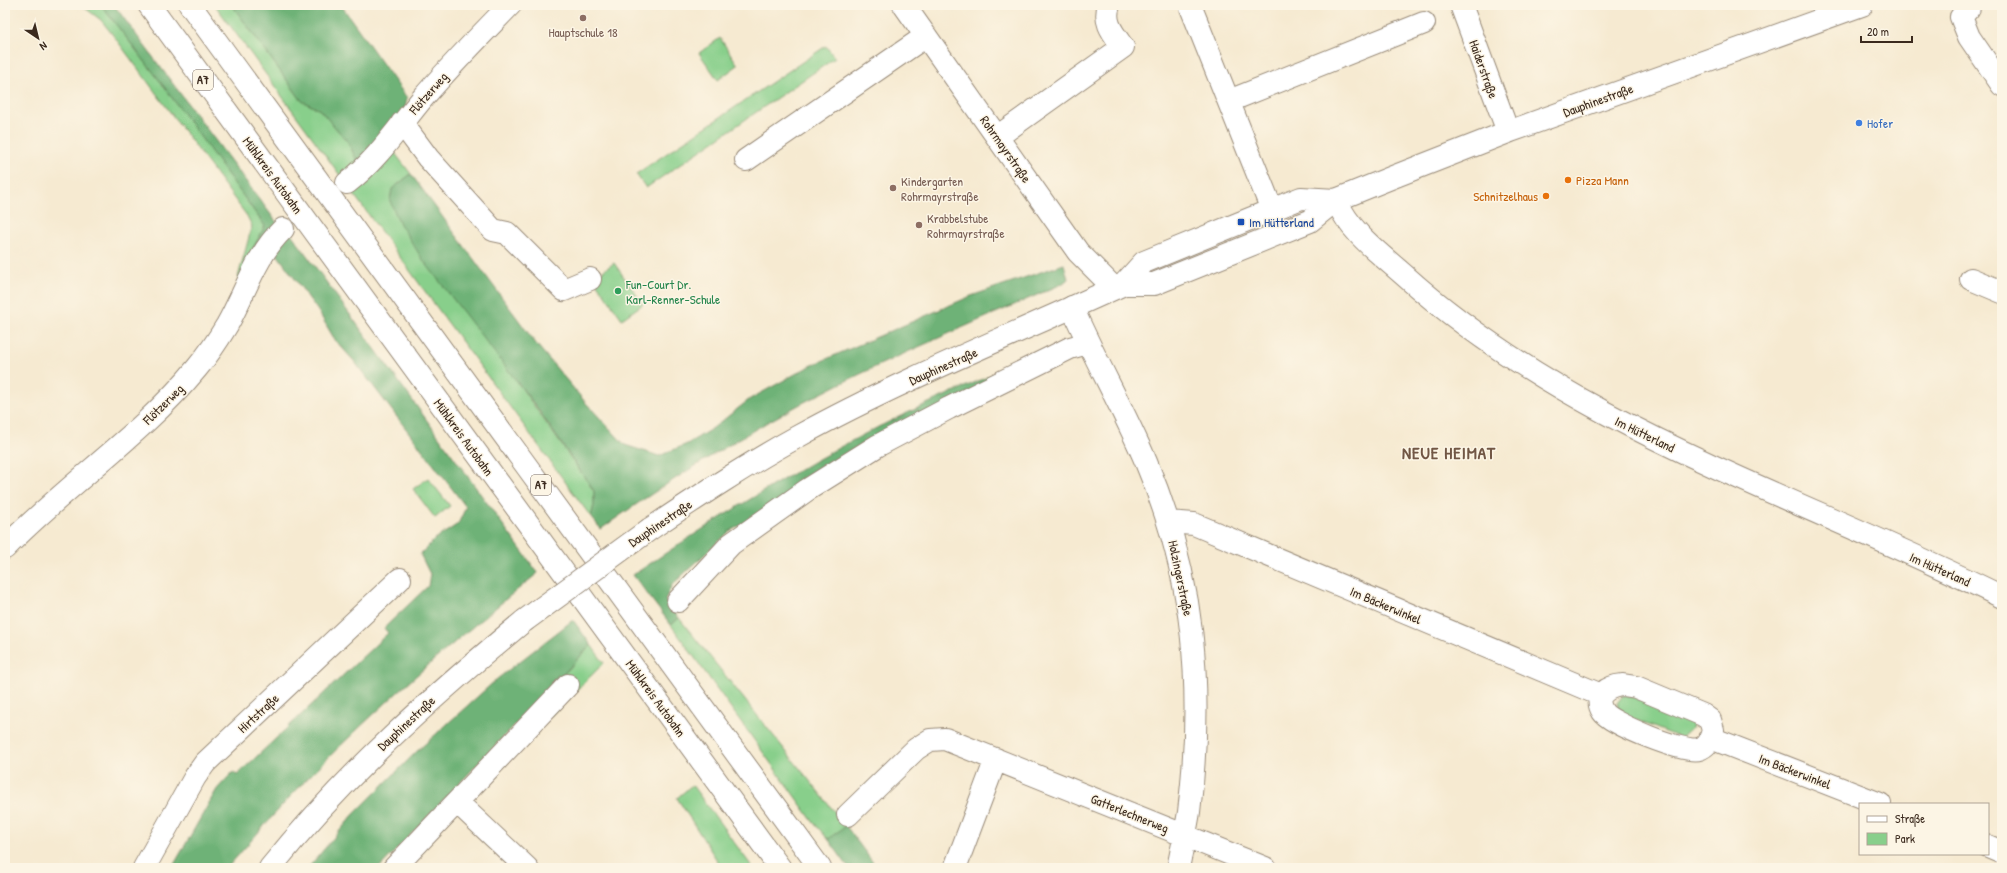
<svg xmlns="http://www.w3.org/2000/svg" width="2007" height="873" font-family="'Patrick Hand',sans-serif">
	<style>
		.green { fill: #88cf8b; stroke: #627c54 }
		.forest { fill: #6eb277; stroke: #546e4a }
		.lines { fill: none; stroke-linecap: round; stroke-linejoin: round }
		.minor-casing { stroke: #988a78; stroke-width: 24 }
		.major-casing { stroke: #988a78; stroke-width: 24 }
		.highway-casing { stroke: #988a78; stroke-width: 24 }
		.minor { stroke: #fff; stroke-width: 22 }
		.major { stroke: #fff; stroke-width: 22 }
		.highway { stroke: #fff; stroke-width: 22 }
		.major-bridge-casing { stroke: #988a78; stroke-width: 24; stroke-linecap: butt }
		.major-bridge { stroke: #fff; stroke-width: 22 }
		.education-dot { fill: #8d6e63; stroke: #fcf5e5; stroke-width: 1.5 }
		.shop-dot { fill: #3f7fe0; stroke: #fcf5e5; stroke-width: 1.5 }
		.food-dot { fill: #e8710a; stroke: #fcf5e5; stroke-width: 1.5 }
		.transit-dot { fill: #1a4fb4; stroke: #fcf5e5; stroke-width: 1.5 }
		.leisure-dot { fill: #2e9e5b; stroke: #fcf5e5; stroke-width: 1.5 }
		.labels { text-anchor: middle; stroke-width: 3; stroke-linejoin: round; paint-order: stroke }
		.shield { fill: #fcf5e5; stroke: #75675a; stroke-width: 1 }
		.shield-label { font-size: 12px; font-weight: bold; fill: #3b2a1e }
		.education-label { font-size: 13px; fill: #785e54; stroke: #fcf5e5; text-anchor: start }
		.street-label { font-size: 13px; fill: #3b2a1e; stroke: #fcf5e5 }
		.shop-label { font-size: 13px; fill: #366cbe; stroke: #fcf5e5; text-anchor: start }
		.food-label { font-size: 13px; fill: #c56008; stroke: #fcf5e5; text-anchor: start }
		.transit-label { font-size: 13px; fill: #164399; stroke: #fcf5e5; text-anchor: start }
		.leisure-label { font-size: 13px; fill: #27864d; stroke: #fcf5e5; text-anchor: start }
		.district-label { font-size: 17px; font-weight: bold; letter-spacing: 1px; fill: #725745; stroke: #fcf5e5 }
	</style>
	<rect width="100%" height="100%" fill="#fcf5e5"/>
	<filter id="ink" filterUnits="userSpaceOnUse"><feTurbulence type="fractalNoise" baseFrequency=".025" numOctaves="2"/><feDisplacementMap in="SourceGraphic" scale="8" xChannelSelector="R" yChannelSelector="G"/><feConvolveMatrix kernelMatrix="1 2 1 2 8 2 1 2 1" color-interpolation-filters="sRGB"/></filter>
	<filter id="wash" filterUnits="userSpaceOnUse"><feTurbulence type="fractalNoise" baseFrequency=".012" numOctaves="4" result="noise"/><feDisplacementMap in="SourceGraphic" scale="16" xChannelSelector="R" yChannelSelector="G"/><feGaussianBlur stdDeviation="0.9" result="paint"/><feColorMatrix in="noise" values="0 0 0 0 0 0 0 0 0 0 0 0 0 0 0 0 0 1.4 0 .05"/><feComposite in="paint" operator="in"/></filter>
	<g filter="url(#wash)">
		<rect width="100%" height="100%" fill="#f6ead1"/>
		<path class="green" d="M81,5H101L157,77L265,226L250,254L251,263L240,284L238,277L252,226L247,216L116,39L101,20Z
			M215,5H232L302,101L320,110L348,142L360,167L342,178Z
			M720,38L738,65L718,80L699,53Z
			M826,46L835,58L646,188L636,174Z
			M391,148L411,174L392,189L390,201L594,491V505L591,517L349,188Z
			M614,263L643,304L622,319L593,278Z
			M428,478L450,506L435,518L413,489Z
			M679,618L846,826L828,839L814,823L671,625Z
			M591,645L604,663L550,716L538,702Z
			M1624,694L1690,716L1692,722L1691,729L1681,738L1618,713L1617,703Z
			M692,785L753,868H722L677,798Z"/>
		<path class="forest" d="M101,5H114L278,224L251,263L250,254L265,226L157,77Z
			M232,5H341L407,98L404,113L360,167L348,142L320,110L302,101Z
			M411,174L537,345L586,403L625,445L659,456L687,444L713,428L750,399L808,367L971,296L1064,264L1068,279L1062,284C963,328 861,369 766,423C710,456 654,491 601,529L591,517L594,505V491L535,405L423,260L400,224L390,201L392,189Z
			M290,232L538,573C459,637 382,703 310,776C281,805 255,837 227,868H172L217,789L233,772L237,775L388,633L384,628L428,586L430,574L420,554L435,539L458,524L466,507L354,361L335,340L318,311L274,250Z
			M1070,342L730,531L672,585L665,600L679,618L671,625L633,575C701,529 770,485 842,446C915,406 993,375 1070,342Z
			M573,620L591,645L379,868H308L354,814L415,753L497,679Z
			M846,826L877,868H849L828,839Z"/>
	</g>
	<g filter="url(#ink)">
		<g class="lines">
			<g class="minor-casing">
				<path id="minor" d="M904,5L1078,252L1114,288
					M1190,5L1272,210
					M1461,5L1508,132
					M1969,8L1961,17L1969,37L2002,85
					M1229,101L1424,23
					M402,123L428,158L493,230L507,233L564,290L590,279
					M997,137L1123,47C1113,33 1103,22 1109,5
					M746,160L926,36
					M347,183C377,160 398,128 422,99C450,66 480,36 510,5
					M1336,200C1350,232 1378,252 1404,275C1575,429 1800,496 2002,597
					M1971,279L2002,292
					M1072,307C1095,360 1124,410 1146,462C1195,578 1204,688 1189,812C1186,830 1182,849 1178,868
					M1168,522L1194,524L1601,695
					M5,548C66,485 141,436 197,368C208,355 218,340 227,325C245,293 256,255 283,229
					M678,601L731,544L807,490L877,446L949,408L1070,348L1088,343
					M1623,685L1636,687L1703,715L1710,720L1713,730C1711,739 1708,746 1699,749C1686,754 1611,724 1603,712C1592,695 1609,686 1623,685Z
					M1711,738L1880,804
					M457,802L527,868
					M848,815L916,749L930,740L945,739L1265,868
					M1988,846L2002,852
					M144,868L195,777L205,763L400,579
					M394,868L568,685
					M955,868L996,759"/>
			</g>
			<g class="major-casing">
				<path id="major" d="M1124,284H1154L1310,221L1336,200L1393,177L1508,132L1862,5
					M650,529C698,497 746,465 797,437C902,379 1015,334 1124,284L1144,262L1301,198L1336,200
					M270,868C345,775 432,697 524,621"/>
			</g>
			<g class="highway-casing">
				<path id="highway" d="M149,5L780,868
					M190,5L820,868"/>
			</g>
			<use href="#minor" class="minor"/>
			<use href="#major" class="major"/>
			<use href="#highway" class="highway"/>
			<g class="major-bridge-casing">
				<path id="major-bridge" d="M524,621L650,529"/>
			</g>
			<use href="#major-bridge" class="major-bridge"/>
		</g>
	</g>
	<g class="education-dot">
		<circle cx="583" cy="18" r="4"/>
		<circle cx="893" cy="188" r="4"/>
		<circle cx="919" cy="225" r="4"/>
	</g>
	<circle class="shop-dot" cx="1859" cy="123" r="4"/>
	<g class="food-dot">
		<circle cx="1568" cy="180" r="4"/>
		<circle cx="1546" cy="196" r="4"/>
	</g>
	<rect class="transit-dot" x="1237" y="218" width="8" height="8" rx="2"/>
	<circle class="leisure-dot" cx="618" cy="291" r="4"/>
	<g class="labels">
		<g class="shield">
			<rect x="193" y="70" width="20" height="20" rx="3"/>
			<rect x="531" y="475" width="20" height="20" rx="3"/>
		</g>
		<g class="shield-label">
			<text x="203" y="84">A7</text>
			<text x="541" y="489">A7</text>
		</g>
		<g class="education-label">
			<text x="583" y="37" text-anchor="middle">Hauptschule 18</text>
			<text x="901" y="186">Kindergarten<tspan x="901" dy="15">Rohrmayrstraße</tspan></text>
			<text x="927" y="223">Krabbelstube<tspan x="927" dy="15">Rohrmayrstraße</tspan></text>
		</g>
		<g class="street-label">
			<text transform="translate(1484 69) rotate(70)" y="5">Haiderstraße</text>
			<text transform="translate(428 93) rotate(-49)" y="5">Flötzerweg</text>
			<text transform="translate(1598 100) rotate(-20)" y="5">Dauphinestraße</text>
			<text transform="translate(1006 149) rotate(55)" y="5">Rohrmayrstraße</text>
			<text transform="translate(273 175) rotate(54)" y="5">Mühlkreis Autobahn</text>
			<text transform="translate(943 366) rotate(-24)" y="5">Dauphinestraße</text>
			<text transform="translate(163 404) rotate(-45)" y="5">Flötzerweg</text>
			<text transform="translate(1645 434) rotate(26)" y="5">Im Hütterland</text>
			<text transform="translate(464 437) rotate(54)" y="5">Mühlkreis Autobahn</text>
			<text transform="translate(660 523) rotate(-34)" y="5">Dauphinestraße</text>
			<text transform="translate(1940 569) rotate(24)" y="5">Im Hütterland</text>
			<text transform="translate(1181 578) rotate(78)" y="5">Holzingerstraße</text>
			<text transform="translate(1386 605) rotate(23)" y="5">Im Bäckerwinkel</text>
			<text transform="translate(656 698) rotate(54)" y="5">Mühlkreis Autobahn</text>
			<text transform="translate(258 713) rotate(-43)" y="5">Hirtstraße</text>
			<text transform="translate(406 723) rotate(-43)" y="5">Dauphinestraße</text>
			<text transform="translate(1795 771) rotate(21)" y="5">Im Bäckerwinkel</text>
			<text transform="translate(1130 813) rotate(22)" y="5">Gatterlechnerweg</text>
		</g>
		<g class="shop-label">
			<text x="1867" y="128">Hofer</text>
		</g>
		<g class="food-label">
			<text x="1576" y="185">Pizza Mann</text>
			<text x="1538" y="201" text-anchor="end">Schnitzelhaus</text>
		</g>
		<g class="transit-label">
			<text x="1249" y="227">Im Hütterland</text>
		</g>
		<g class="leisure-label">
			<text x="626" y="289">Fun-Court Dr.<tspan x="626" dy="15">Karl-Renner-Schule</tspan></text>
		</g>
		<g class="district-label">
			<text x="1449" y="459">NEUE HEIMAT</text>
		</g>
	</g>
	<rect width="2007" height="873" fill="none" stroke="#fcf5e5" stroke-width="20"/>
	<rect x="1859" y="803" width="130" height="52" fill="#fcf5e5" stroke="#afa495"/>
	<rect x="1867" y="816" width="20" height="6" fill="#ffffff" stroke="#afa495"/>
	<text x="1895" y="823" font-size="12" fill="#3b2a1e">Straße</text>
	<rect x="1867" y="833" width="20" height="12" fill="#88cf8b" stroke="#afa495"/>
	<text x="1895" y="843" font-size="12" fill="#3b2a1e">Park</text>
	<g transform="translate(38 38) rotate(145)" stroke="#fcf5e5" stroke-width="3" paint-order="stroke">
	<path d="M0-3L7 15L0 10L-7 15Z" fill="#3b2a1e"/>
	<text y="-6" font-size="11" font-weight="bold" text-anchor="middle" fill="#3b2a1e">N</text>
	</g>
	<path d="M1861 36v6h51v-6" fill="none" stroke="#3b2a1e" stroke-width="2"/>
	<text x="1867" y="36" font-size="12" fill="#3b2a1e" stroke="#fcf5e5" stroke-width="3" paint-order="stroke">20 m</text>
</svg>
